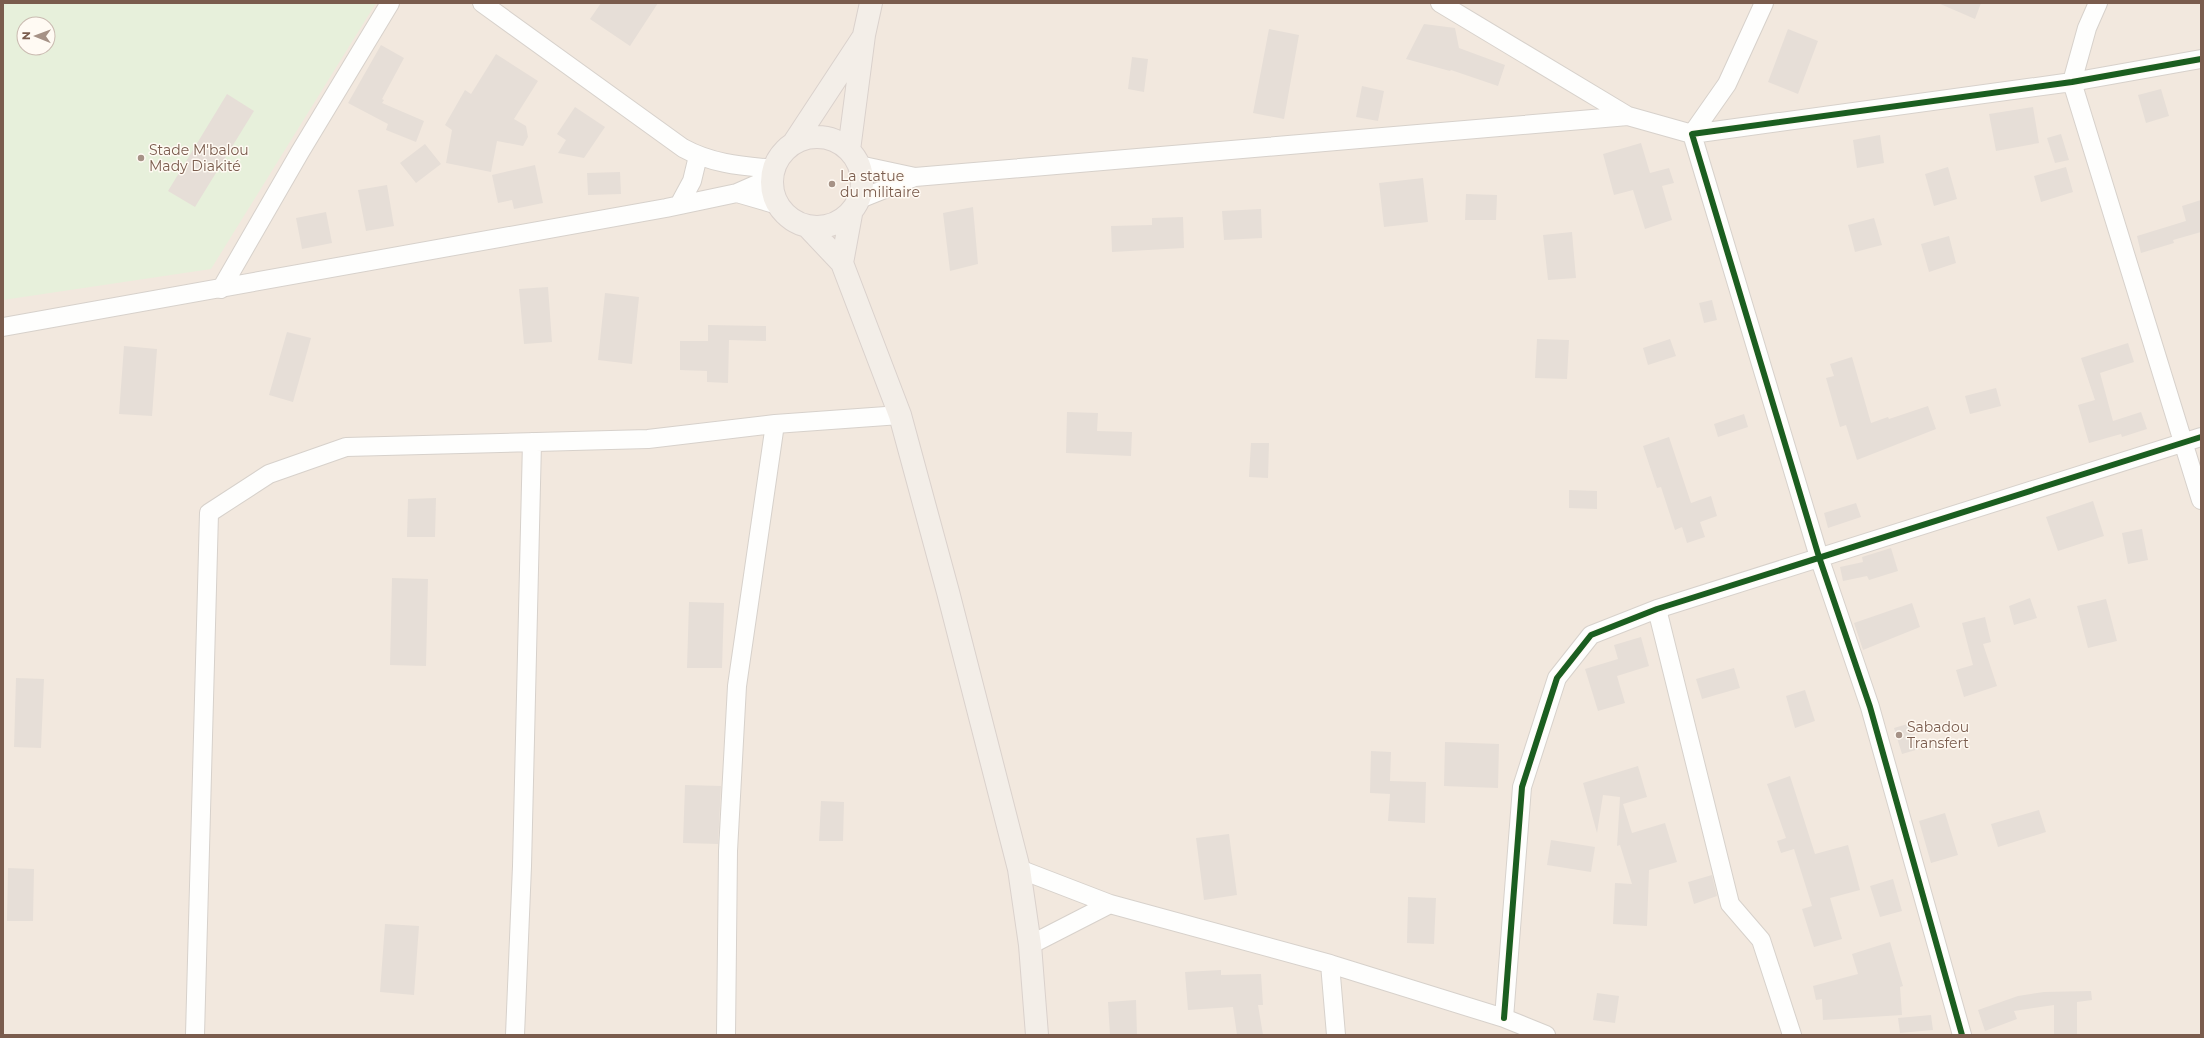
<svg xmlns="http://www.w3.org/2000/svg" width="2204" height="1038" font-family="Montserrat,sans-serif">
	<style>
		.residential { fill: #f2e8de; fill-rule: evenodd }
		.green { fill: #e7f0db; fill-rule: evenodd }
		.building { fill: #e6ded7 }
		.lines { fill: none; stroke-linecap: round; stroke-linejoin: round }
		.minor-casing { stroke: #d7d1cb; stroke-width: 20 }
		.major-casing { stroke: #dad1cc; stroke-width: 24 }
		.minor { stroke: #fefefd; stroke-width: 18 }
		.major { stroke: #f3eee8; stroke-width: 22 }
		.cycleway-casing { stroke: #fffaf3; stroke-width: 8 }
		.cycleway { stroke: #1b5e20; stroke-width: 6 }
		.poi-dot { fill: #a69286; stroke: #fffaf3; stroke-width: 1.5 }
		.labels { text-anchor: middle; stroke-width: 3; stroke-linejoin: round; paint-order: stroke }
		.poi-label { font-size: 14px; fill: #7a5c4d; stroke: #fffaf3; text-anchor: start }
	</style>
	<rect width="100%" height="100%" fill="#f9f5f0"/>
	<path class="residential" d="M3,3H2201V1035H3ZM24,24H48V48H24Z"/>
	<path class="green" d="M3,3H376L211,269L3,300ZM24,24H48V48H24Z"/>
	<path class="building" d="M601,3H658L630,46L590,19Z
		M1938,3H1981L1975,19Z
		M1424,24L1455,28L1459,48L1505,65L1498,86L1451,70L1450,71L1406,59Z
		M1269,29L1299,35L1284,119L1253,113Z
		M1788,29L1818,41L1798,94L1768,82Z
		M381,45L404,58L382,99L384,100L382,103L424,121L416,142L386,130L388,124L348,103Z
		M496,54L538,81L514,119L526,126L528,137L523,146L497,141L491,172L446,163L452,130L445,125L465,90L471,94Z
		M1132,57L1148,59L1144,92L1128,89Z
		M1362,86L1384,91L1378,121L1356,117Z
		M2161,89L2169,116L2146,123L2138,95Z
		M227,94L254,111L195,207L168,191Z
		M575,107L605,127L584,158L558,153L566,140L557,134Z
		M2033,107L2039,143L1996,151L1989,114Z
		M2061,134L2069,160L2055,163L2047,138Z
		M1880,135L1884,163L1857,168L1853,140Z
		M1641,143L1650,173L1669,168L1674,183L1662,186L1672,220L1645,229L1633,190L1614,195L1603,154Z
		M425,144L441,164L416,183L400,163Z
		M535,165L543,203L514,209L512,200L498,203L492,175Z
		M1948,167L1957,199L1934,206L1925,174Z
		M2066,167L2073,192L2041,202L2034,176Z
		M620,172L621,194L588,195L587,173Z
		M1423,178L1428,222L1384,227L1379,183Z
		M387,185L394,226L366,231L358,190Z
		M1466,194L1497,195L1496,220H1465Z
		M2201,200V232L2173,240L2174,243L2141,253L2137,236L2186,221L2182,206Z
		M973,207L978,264L950,271L943,213Z
		M1261,209L1262,238L1224,240L1222,211Z
		M326,212L332,243L302,249L296,218Z
		M1183,217L1184,248L1112,252L1111,226L1152,225V218Z
		M1874,218L1882,245L1855,252L1848,225Z
		M1572,232L1576,278L1548,280L1543,235Z
		M1949,236L1956,263L1929,272L1921,244Z
		M548,287L552,342L524,344L519,289Z
		M605,293L639,297L632,364L598,360Z
		M1712,300L1717,320L1704,323L1699,303Z
		M708,325L766,326V341L729,340L728,383L707,382V371L680,370V341H708Z
		M287,332L311,338L293,402L269,395Z
		M1537,339L1569,340L1567,379L1535,378Z
		M1670,339L1676,356L1648,365L1643,348Z
		M2128,343L2134,362L2100,373L2113,421L2141,412L2147,429L2122,437L2121,434L2089,443L2078,405L2095,400L2081,358Z
		M124,346L157,349L152,416L119,414Z
		M1852,357L1871,423L1888,417L1889,419L1928,406L1936,429L1857,460L1846,425L1840,427L1826,378L1834,376L1830,364Z
		M1996,388L2001,406L1970,414L1965,396Z
		M1067,412L1098,413L1097,431L1132,432L1131,456L1066,453Z
		M1744,414L1748,427L1718,437L1714,424Z
		M1669,437L1691,503L1711,496L1717,516L1700,522L1705,537L1687,543L1682,527L1675,530L1661,487L1657,488L1643,446Z
		M1251,443H1269L1268,478L1249,477Z
		M1569,490L1597,491V509L1569,508Z
		M436,498L435,537H407L408,499Z
		M2093,501L2104,536L2058,551L2046,517Z
		M1856,503L1861,517L1828,528L1824,513Z
		M2142,529L2148,560L2128,564L2122,533Z
		M1891,548L1898,571L1869,580L1867,576L1843,581L1840,567L1863,562L1862,557Z
		M392,578L428,579L426,666L390,665Z
		M2030,598L2037,618L2014,625L2009,606Z
		M2106,599L2117,641L2088,648L2077,606Z
		M689,602L724,603L722,668H687Z
		M1912,603L1920,627L1863,650L1854,623Z
		M1985,617L1991,642L1983,644L1997,686L1964,697L1956,670L1973,665L1962,623Z
		M1641,637L1649,666L1617,676L1625,703L1598,711L1585,669L1618,659L1614,645Z
		M1734,668L1740,688L1702,699L1696,679Z
		M16,678L44,679L41,748L14,747Z
		M1805,690L1815,721L1795,728L1786,696Z
		M1911,723L1919,749L1902,754L1894,728Z
		M1445,742L1499,744L1498,788L1444,786Z
		M1371,751L1391,752L1390,781L1426,782L1425,823L1388,821L1390,794L1370,793Z
		M1638,766L1647,797L1623,804L1632,833L1665,823L1677,862L1649,870L1647,926L1613,924L1615,883L1632,884L1620,845L1617,846L1620,797L1603,795L1597,833L1583,783Z
		M1790,776L1815,854L1848,845L1860,890L1830,898L1842,939L1814,947L1802,909L1812,906L1794,849L1781,853L1777,841L1786,838L1767,784Z
		M685,785L721,786L718,844L683,843Z
		M821,801L844,802L843,841H819Z
		M2039,810L2046,832L1998,847L1991,824Z
		M1945,813L1958,855L1931,863L1919,821Z
		M1229,834L1237,895L1204,900L1196,838Z
		M1551,840L1595,847L1591,872L1547,865Z
		M8,868L34,869L33,921H7Z
		M1712,875L1717,896L1694,904L1688,882Z
		M1893,879L1902,911L1880,917L1870,886Z
		M1408,897L1436,898L1434,944L1407,943Z
		M385,924L419,926L414,995L380,992Z
		M1890,942L1903,986L1900,987L1902,1015L1823,1020L1822,999L1816,1000L1813,986L1858,974L1852,954Z
		M1221,970V975L1261,974L1263,1005H1258L1263,1035H1237L1233,1007L1188,1010L1185,972Z
		M2091,991L2092,1000L2077,1002V1035H2054V1005L2014,1011L2017,1019L1985,1031L1978,1010L2018,996L2044,992Z
		M1597,993L1619,996L1615,1023L1593,1020Z
		M1136,1000L1137,1035H1110L1108,1002Z
		M1931,1015L1933,1030L1900,1033L1898,1018Z"/>
	<g class="lines">
		<g class="minor-casing">
			<path id="minor" d="M482,3L683,148C712,164 742,166 774,169
				M1440,3L1628,116
				M2098,3L2087,28L2072,82L2201,500
				M859,165L915,177
				M737,193L778,205
				M860,199L915,177L1628,116L1692,134L1727,84L1764,3
				M679,205L692,181L698,156
				M221,289L300,152L390,3
				M3,327L666,208L737,193L773,177
				M1657,609L1730,904L1761,940L1792,1035
				M1019,869L1110,904L1330,964L1336,1035
				M1030,945L1110,904
				M1330,964L1504,1018L1546,1035
				M1504,1018L1522,787L1557,678L1591,635L1657,609L2201,437
				M195,1035L209,513L269,474L346,447L648,439L775,424L900,415
				M515,1035L522,866L532,442
				M726,1035L728,851L737,686L775,424
				M1962,1035L1870,707L1819,557L1692,134L2072,82L2201,59"/>
		</g>
		<g class="major-casing">
			<path id="major" d="M772 182a45 45 0 1 1 90 0a45 45 0 1 1-90 0Z
				M793,144L862,39
				M849,150L864,35L871,3
				M808,227L842,263L900,415L948,592L1019,869L1030,945L1037,1035
				M842,263L851,214"/>
		</g>
		<use href="#minor" class="minor"/>
		<use href="#major" class="major"/>
		<g class="cycleway-casing">
			<path id="cycleway" d="M1504,1018L1522,787L1557,678L1591,635L1657,609L2201,437
				M1962,1035L1870,707L1819,557L1692,134L2072,82L2201,59"/>
		</g>
		<use href="#cycleway" class="cycleway"/>
	</g>
	<g class="poi-dot">
		<circle cx="141" cy="158" r="4"/>
		<circle cx="832" cy="184" r="4"/>
		<circle cx="1899" cy="735" r="4"/>
	</g>
	<g class="labels">
		<g class="poi-label">
			<text x="149" y="155">Stade M'balou<tspan x="149" dy="16">Mady Diakité</tspan></text>
			<text x="840" y="181">La statue<tspan x="840" dy="16">du militaire</tspan></text>
			<text x="1907" y="732">Sabadou<tspan x="1907" dy="16">Transfert</tspan></text>
		</g>
	</g>
	<rect width="2204" height="1038" fill="none" stroke="#7a5c4d" stroke-width="8"/>
	<g transform="translate(36 36) rotate(271)"><circle r="19" fill="#fffaf3" stroke="#cabbb1"/>
	<path d="M0-3L7 15L0 10L-7 15Z" fill="#a69286"/>
	<text y="-6" font-size="11" font-weight="bold" text-anchor="middle" fill="#7a5c4d">N</text>
	</g>
</svg>
